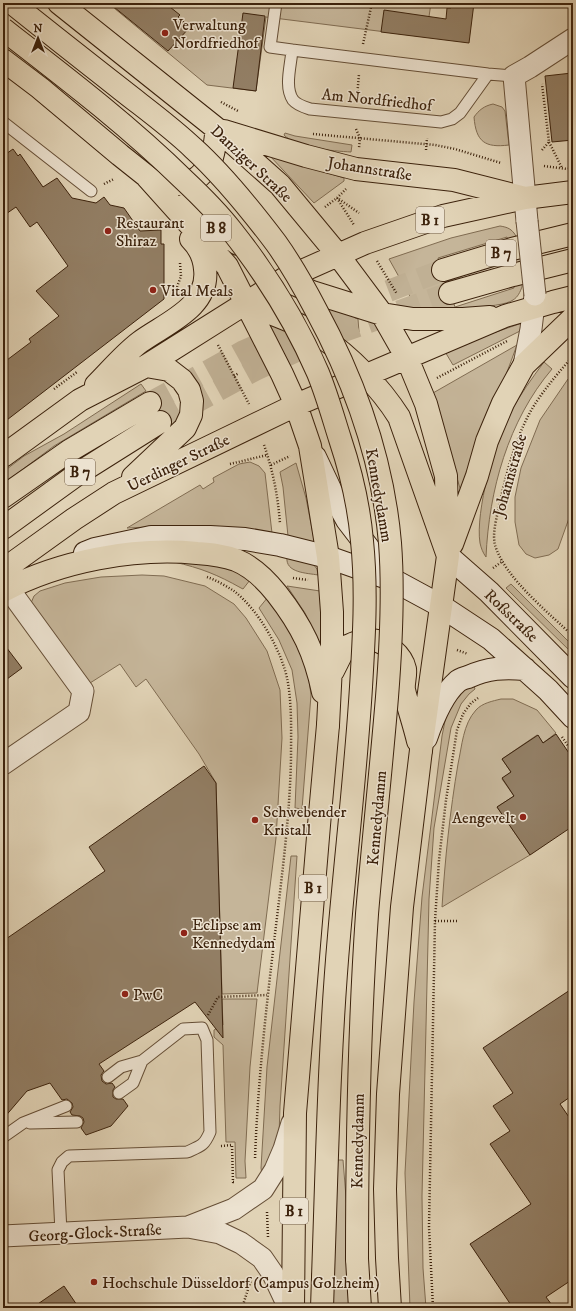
<svg xmlns="http://www.w3.org/2000/svg" width="576" height="1311" font-family="'IM FELL DW Pica',serif">
	<style>
		.green { fill: #c5b599; stroke: #806c52; fill-rule: evenodd }
		.building { fill: #927e64; stroke: #3c220c }
		.lines { fill: none; stroke-linecap: round; stroke-linejoin: round }
		.primary-tunnel { stroke: #c0b094; stroke-width: 22; stroke-dasharray: 22 11; stroke-linecap: butt }
		.lane-casing { stroke: #654e36; stroke-width: 13 }
		.street-casing { stroke: #654e36; stroke-width: 23 }
		.secondary-casing { stroke: #3c220c; stroke-width: 24 }
		.primary-casing { stroke: #3c220c; stroke-width: 24 }
		.highway-casing { stroke: #3c220c; stroke-width: 24 }
		.path { stroke: #3c220c; stroke-width: 2.5; stroke-dasharray: 1 2; stroke-linecap: butt }
		.lane { stroke: #ece2d0; stroke-width: 11 }
		.street { stroke: #ece2d0; stroke-width: 21 }
		.secondary { stroke: #ece2d0; stroke-width: 22 }
		.primary { stroke: #e1d3b6; stroke-width: 22 }
		.highway { stroke: #e1d3b6; stroke-width: 22 }
		.street-bridge-casing { stroke: #654e36; stroke-width: 23; stroke-linecap: butt }
		.highway-bridge-casing { stroke: #3c220c; stroke-width: 24; stroke-linecap: butt }
		.street-bridge { stroke: #ece2d0; stroke-width: 21 }
		.highway-bridge { stroke: #e1d3b6; stroke-width: 22 }
		.poi-dot { fill: #8f2418; stroke: #ece2d0; stroke-width: 1.5 }
		.labels { text-anchor: middle; stroke-width: 3; stroke-linejoin: round; paint-order: stroke }
		.shield { fill: #ece2d0; stroke: #715c47; stroke-width: 1 }
		.shield-label { font-size: 15px; font-weight: bold; fill: #3c220c }
		.poi-label { font-size: 16px; fill: #3c220c; stroke: #ece2d0; text-anchor: start }
		.street-label { font-size: 16px; fill: #3c220c; stroke: #ece2d0 }
	</style>
	<rect width="100%" height="100%" fill="#e1d3b6"/>
	<filter id="stains"><feTurbulence type="fractalNoise" baseFrequency=".005" numOctaves="4"/><feColorMatrix values="0 0 0 0 .2 0 0 0 0 .09 0 0 0 0 .02 0 0 0 .5 -.17"/></filter>
	<radialGradient id="worn" r=".72"><stop offset=".6" stop-color="#630" stop-opacity="0"/><stop offset="1" stop-color="#630" stop-opacity=".3"/></radialGradient>
	<path class="green" d="M108,3H431L426,37L266,17L256,91L207,85Z
		M493,104L502,107L505,111L509,145C485,148 476,142 474,117C479,110 484,106 493,104Z
		M285,133L295,136L352,145L351,152C333,151 296,148 284,135Z
		M269,155L344,178V181L314,203Z
		M500,226C506,227 510,228 514,233C520,240 523,277 522,287C520,292 518,297 513,300C501,309 435,309 417,309L389,259L451,238ZM507,237L514,288L455,307L438,258Z
		M333,310L358,319L359,332L354,335L344,332Z
		M522,323L520,331L453,365L444,350Z
		M517,345L463,491L461,492L433,393Z
		M544,362L552,369C508,421 489,490 486,557C483,553 481,548 480,543C475,513 495,439 510,413C520,395 532,378 544,362Z
		M573,378V507L558,549L549,555L535,558L526,554L519,545L515,522V497L521,468L540,420L568,379Z
		M141,384L146,391L54,446L3,484V472L24,456L64,434Z
		M250,462L259,466L265,473L272,533C247,530 223,527 198,526C174,525 151,527 127,528L200,485L203,489L214,482L213,478L239,464Z
		M296,463L306,498L315,544L288,536L283,487L280,472Z
		M287,557L313,564L317,569L318,575C307,573 285,573 287,557Z
		M174,562L226,566L250,580L243,589L241,588C218,575 201,568 174,562Z
		M142,575L164,576L205,586L234,604L246,618L267,651L280,690L282,738L276,838L257,993L222,994L216,783L199,754L146,679L136,687L120,664L90,683L31,603L34,596L40,591L65,583L101,577Z
		M511,584L573,646V654L512,594L506,588Z
		M287,586L320,591L322,642L321,647L305,613Z
		M268,597L283,620L298,648L308,673L311,695L302,809L295,808L298,737L297,703L292,670L279,640L259,608Z
		M473,683L475,689L469,694L461,704L451,728L434,828L429,899L422,1196L423,1268L426,1308H410L405,1173L414,1002L422,897L442,736L446,716L459,692Z
		M501,699H513L537,710L556,733L543,743L537,735L502,759L511,772L502,779L514,796L497,807L530,855L442,907C445,859 450,811 458,764C462,746 463,724 476,710C482,703 493,701 501,699Z
		M291,856H297L280,1106L279,1136L262,1175L261,1168L267,1067Z
		M222,999H257L250,1067L245,1161L246,1178H236L235,1142H226L223,1045L214,1037V1030L223,1025Z
		M335,1160H343L351,1259L352,1308H332Z"/>
	<path class="building" d="M109,3H165L180,15L178,17L190,27L168,51Z
		M452,3H474L469,43L381,32L384,10L446,19L447,8H451Z
		M243,13L265,16L256,91L233,88Z
		M572,73L573,140L552,142L545,76Z
		M13,149L18,156L20,154L43,187L57,178L72,198L96,203L104,197L110,205L124,208L140,231L161,230V244H164V299L3,423V363L31,342L29,339L59,316L36,291L68,266L37,222L30,227L16,207L3,216V156Z
		M3,643L22,668L3,682Z
		M556,734L573,759V826L530,855L497,807L514,796L502,778L511,772L502,759L538,735L543,743Z
		M204,766L216,783L223,1038L195,1002L99,1064L104,1071L101,1075L102,1081L106,1084L112,1083L115,1087L113,1090V1097L116,1099H123L128,1106L111,1126L86,1135L81,1128L84,1122L83,1118L80,1116L72,1115L70,1112L73,1107L72,1103L67,1099L62,1100L50,1083L27,1091L3,1119V941L105,871L89,847Z
		M573,988V1095L560,1104L573,1123V1279L546,1297L554,1308H513L470,1244L531,1204L490,1144L510,1131L493,1106L513,1093L483,1048Z
		M64,1286L79,1308H32Z"/>
	<g class="lines">
		<path class="primary-tunnel" d="M150,403L244,351L318,318L443,270
			M160,422L255,370L327,337L450,293"/>
		<g class="lane-casing">
			<path id="lane" d="M276,3L270,47L292,50
				M488,74L460,113L452,119L441,122L310,109C304,107 297,105 293,100C284,87 291,65 292,50L488,74L514,76
				M3,122L91,191
				M119,1093L133,1083L142,1061
				M30,1123L77,1122
				M3,1137L23,1123L66,1106
				M61,1233L58,1170L62,1162L69,1156L187,1152C201,1146 204,1146 210,1132L207,1040L202,1028L183,1029L142,1061L121,1067L108,1077"/>
		</g>
		<g class="street-casing">
			<path id="street" d="M527,221L514,76L530,67L573,39
				M524,365L531,329L535,295
				M3,764L79,712L83,691L8,588
				M188,1227L234,1209L263,1189L275,1170L284,1149L292,1123
				M3,1236L188,1227L220,1233L241,1243L262,1258L273,1274L289,1308"/>
		</g>
		<g class="secondary-casing">
			<path id="secondary" d="M315,457L331,491L347,520L393,580
				M85,553L95,549L151,537H210L245,539L280,545L328,557L393,580L441,606L491,639L548,690L573,717
				M448,556L489,592L573,677
				M426,738C432,721 443,694 457,682C460,679 465,678 468,677C488,668 504,667 525,669"/>
		</g>
		<g class="primary-casing">
			<path id="primary" d="M59,3L217,129L280,185L338,255L382,314L407,358L426,404L446,476L448,556
				M3,60L40,88L120,155L159,186
				M224,131L306,156L356,169L454,180L521,197
				M147,177L227,266L282,374L296,405L310,446L328,557L332,612V647L328,725
				M169,181C187,190 204,176 211,160C215,151 215,139 217,129
				M185,205L238,244
				M443,270L512,249L573,234
				M292,283L312,292L382,314L413,319H463L490,317
				M450,293L513,275L573,260
				M247,304C271,314 298,322 320,336C350,356 380,387 399,417L448,556L421,750
				M96,385C110,371 124,354 140,342C166,323 210,307 205,269C204,257 199,247 191,239
				M3,456L80,400L146,366L284,279L365,243L443,216L525,198L573,192
				M133,477L185,428L191,415L192,401L189,390L182,380L169,370L146,366
				M3,497L69,451L150,403
				M3,528L79,473L160,422
				M452,544L477,476L487,441L503,403L524,365L573,318
				M3,570L74,519L114,493L296,405L505,316L553,302L573,297
				M3,591C60,561 134,547 197,553C211,554 223,555 236,560C253,567 266,580 277,594C302,626 315,653 323,692
				M333,671L345,647C353,644 362,639 372,640C385,641 402,655 405,669C406,676 403,683 404,690C408,707 414,724 418,741"/>
		</g>
		<g class="highway-casing">
			<path id="highway" d="M357,1259L360,1308
				M293,1308L295,1113L319,825L328,725
				M322,1308L323,1277
				M390,1308L387,1258L385,1189L388,1094L402,907L421,750"/>
		</g>
		<path class="path" d="M363,44L372,3
			M357,97L359,74
			M221,102L238,111
			M356,129L360,138L359,148
			M313,134L435,145L455,149L501,163
			M549,142L562,168
			M426,150L427,138
			M542,150L549,142L542,84
			M544,166L567,169L573,168
			M104,184L114,179
			M337,198L354,225
			M339,199L359,213
			M325,207L337,198L346,189
			M377,261L397,294
			M180,263L181,276
			M177,287L181,276
			M218,345L249,404
			M573,356C560,371 546,387 535,404C516,434 507,471 499,506C497,518 492,532 495,545C504,577 549,613 573,636
			M234,376L239,373
			M437,378L507,341
			M54,389L77,372
			M264,445C273,471 278,496 280,524
			M230,464L267,455
			M271,465L290,456
			M493,568L503,561
			M207,577C216,580 226,586 234,591C259,610 283,653 288,683C292,708 291,733 291,758C290,808 284,859 278,909C268,992 258,1075 255,1159
			M293,578L308,580
			M572,596L573,594
			M457,650L468,654
			M562,737L573,753
			M435,921H459
			M208,1015L218,997L267,995
			M221,1146L232,1145L233,1182H235
			M267,1212L268,1237
			M242,1308L251,1280
			M433,1308L429,1227L435,921L439,860L446,800L457,730L463,714L471,703L478,698"/>
		<use href="#lane" class="lane"/>
		<use href="#street" class="street"/>
		<use href="#secondary" class="secondary"/>
		<use href="#primary" class="primary"/>
		<use href="#highway" class="highway"/>
		<g class="street-bridge-casing">
			<path id="street-bridge" d="M527,221L535,295"/>
		</g>
		<g class="highway-bridge-casing">
			<path id="highway-bridge" d="M12,3C48,32 85,61 122,90C146,109 171,127 193,148C224,176 251,210 276,243C291,264 304,287 316,310C355,382 383,461 390,543C394,594 391,646 387,697C381,770 373,842 367,914C359,1029 357,1144 357,1259
				M3,29C65,77 128,125 184,180C201,196 218,213 232,231C266,274 296,322 318,373C327,395 333,417 340,439C351,472 359,506 362,541C367,589 364,638 361,687C356,770 346,853 339,936C329,1049 327,1163 323,1277"/>
		</g>
		<use href="#street-bridge" class="street-bridge"/>
		<use href="#highway-bridge" class="highway-bridge"/>
	</g>
	<g class="poi-dot">
		<circle cx="165" cy="33" r="4"/>
		<circle cx="108" cy="231" r="4"/>
		<circle cx="153" cy="290" r="4"/>
		<circle cx="523" cy="817" r="4"/>
		<circle cx="255" cy="820" r="4"/>
		<circle cx="184" cy="933" r="4"/>
		<circle cx="125" cy="994" r="4"/>
		<circle cx="94" cy="1282" r="4"/>
	</g>
	<g class="labels">
		<g class="shield">
			<rect x="416" y="207" width="28" height="26" rx="3"/>
			<rect x="201" y="215" width="30" height="26" rx="3"/>
			<rect x="486" y="240" width="30" height="26" rx="3"/>
			<rect x="65" y="459" width="30" height="26" rx="3"/>
			<rect x="299" y="875" width="28" height="26" rx="3"/>
			<rect x="280" y="1198" width="28" height="26" rx="3"/>
		</g>
		<g class="shield-label">
			<text x="430" y="225">B 1</text>
			<text x="216" y="233">B 8</text>
			<text x="501" y="258">B 7</text>
			<text x="80" y="477">B 7</text>
			<text x="313" y="893">B 1</text>
			<text x="294" y="1216">B 1</text>
		</g>
		<g class="poi-label">
			<text x="173" y="30">Verwaltung<tspan x="173" dy="18">Nordfriedhof</tspan></text>
			<text x="116" y="228">Restaurant<tspan x="116" dy="18">Shiraz</tspan></text>
			<text x="161" y="296">Vital Meals</text>
			<text x="263" y="817">Schwebender<tspan x="263" dy="18">Kristall</tspan></text>
			<text x="515" y="823" text-anchor="end">Aengevelt</text>
			<text x="192" y="930">Eclipse am<tspan x="192" dy="18">Kennedydam</tspan></text>
			<text x="133" y="1000">PwC</text>
			<text x="102" y="1288">Hochschule Düsseldorf (Campus Golzheim)</text>
		</g>
		<g class="street-label">
			<text transform="translate(377 99) rotate(6)" y="6">Am Nordfriedhof</text>
			<text transform="translate(252 163) rotate(43)" y="6">Danziger Straße</text>
			<text transform="translate(370 168) rotate(9)" y="6">Johannstraße</text>
			<text transform="translate(178 462) rotate(-26)" y="6">Uerdinger Straße</text>
			<text transform="translate(509 475) rotate(-74)" y="6">Johannstraße</text>
			<text transform="translate(380 495) rotate(80)" y="6">Kennedydamm</text>
			<text transform="translate(512 615) rotate(44)" y="6">Roßstraße</text>
			<text transform="translate(376 818) rotate(-85)" y="6">Kennedydamm</text>
			<text transform="translate(357 1141) rotate(-89)" y="6">Kennedydamm</text>
			<text transform="translate(95 1232) rotate(-3)" y="6">Georg-Glock-Straße</text>
		</g>
	</g>
	<rect width="576" height="1311" fill="none" stroke="#e1d3b6" stroke-width="16"/>
	<rect x="4" y="4" width="568" height="1303" fill="none" stroke="#3c220c" stroke-width="2"/>
	<rect x="8" y="8" width="560" height="1295" fill="none" stroke="#3c220c"/>
	<g transform="translate(38 38)" stroke="#ece2d0" stroke-width="3" paint-order="stroke">
	<path d="M0-3L7 15L0 10L-7 15Z" fill="#3c220c"/>
	<text y="-6" font-size="11" font-weight="bold" text-anchor="middle" fill="#3c220c">N</text>
	</g>
	<rect width="100%" height="100%" filter="url(#stains)"/>
	<rect width="100%" height="100%" fill="url(#worn)"/>
</svg>
